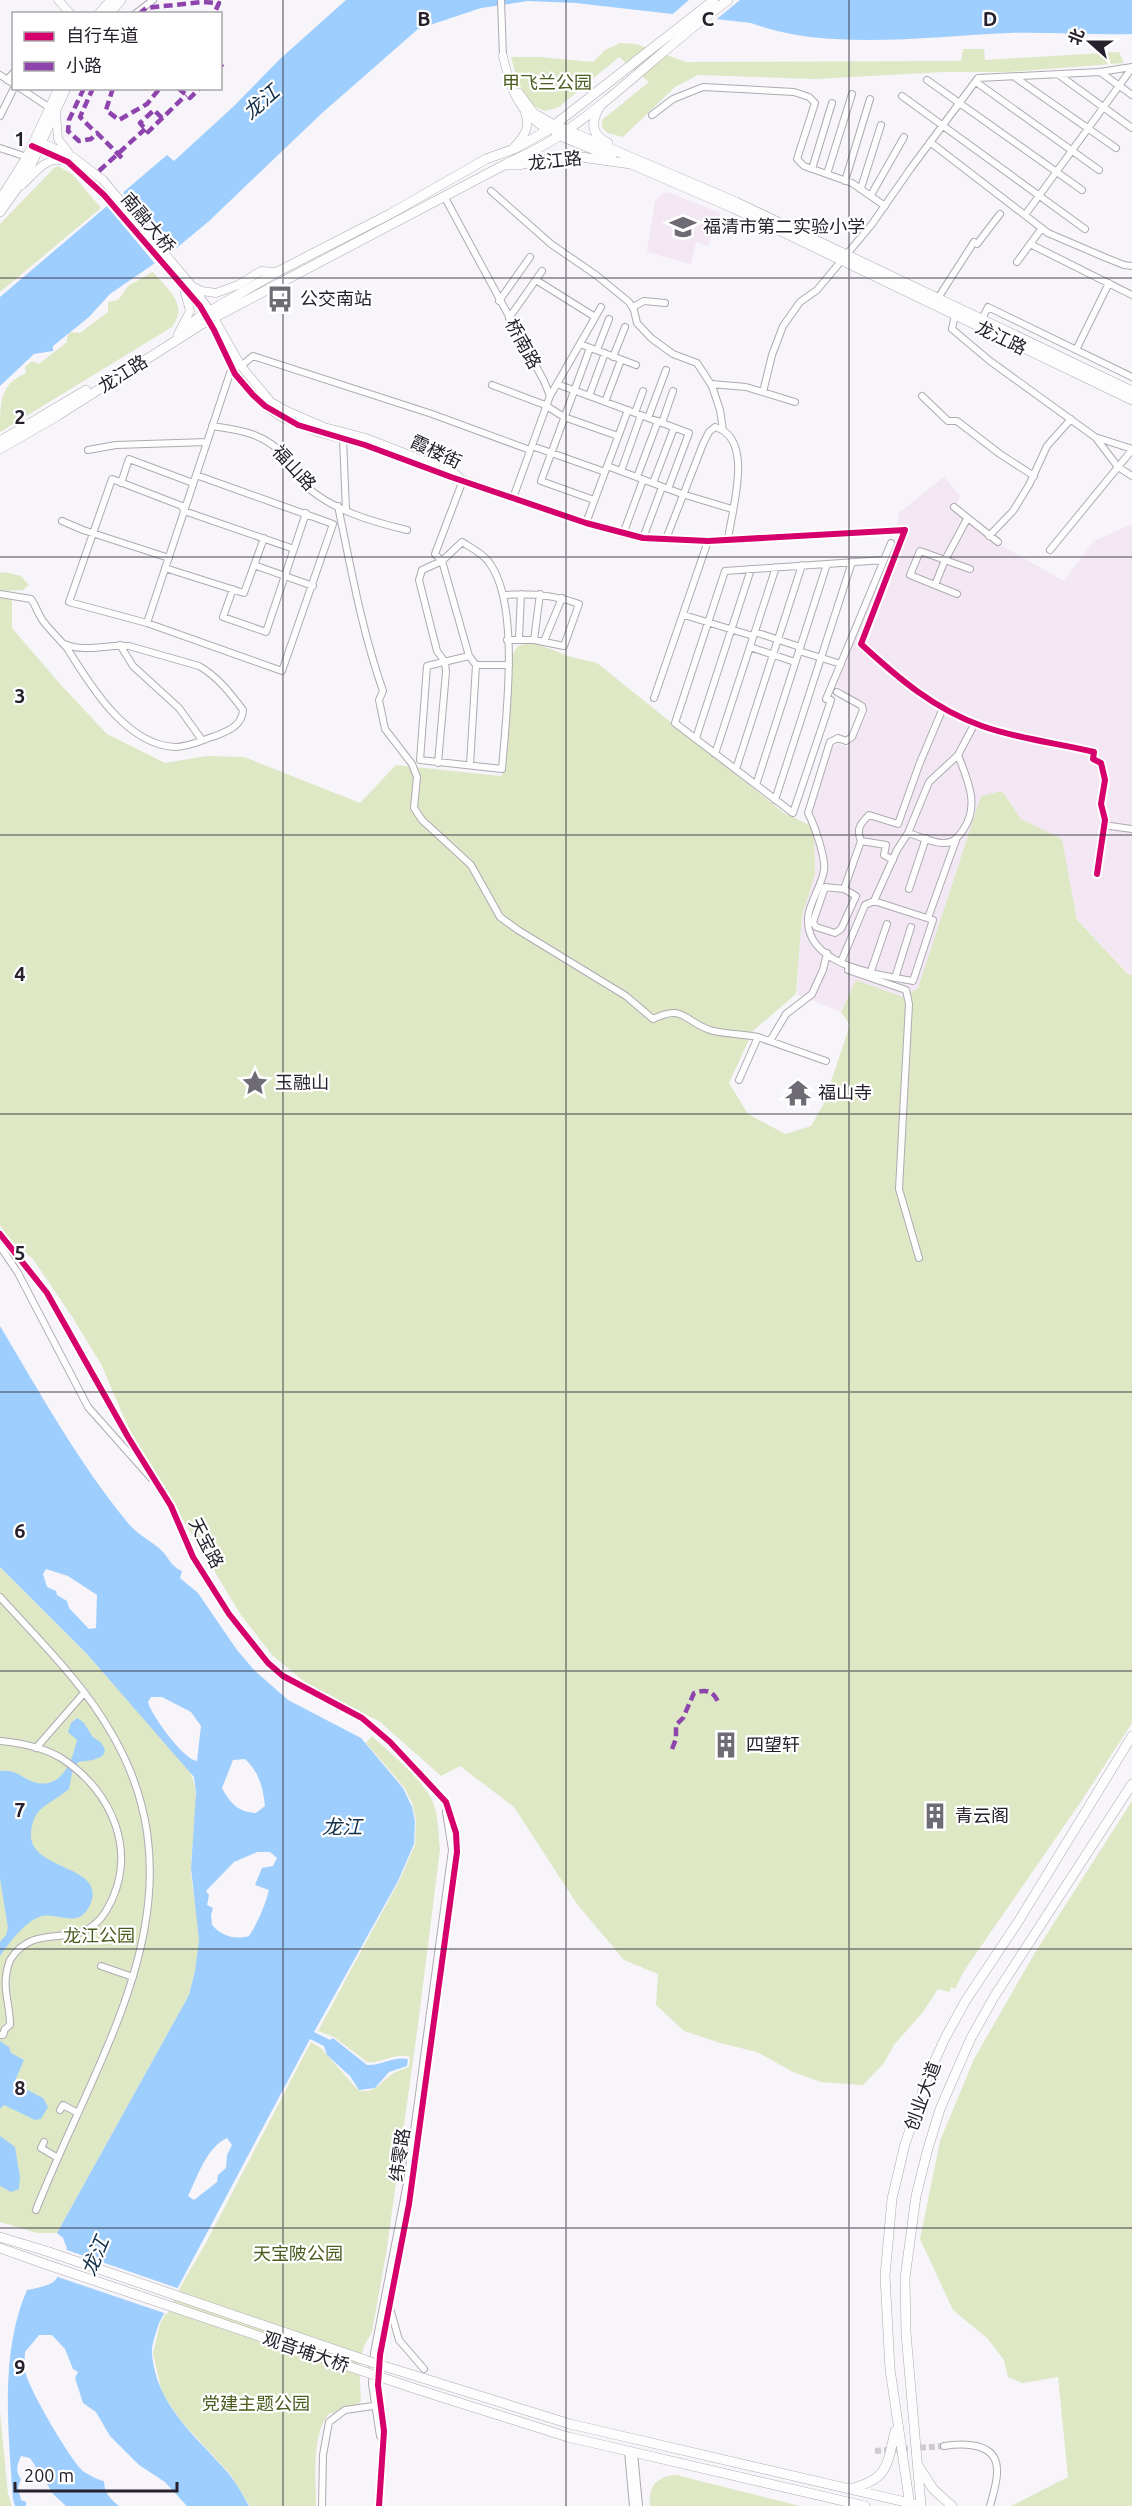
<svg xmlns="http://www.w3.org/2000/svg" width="1132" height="2506" font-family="Ubuntu,'Noto Sans SC',sans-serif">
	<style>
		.education { fill: #f2e7f3 }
		.green { fill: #dee8c5 }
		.water { fill: #9dcefd; fill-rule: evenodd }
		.pier { fill: #f7f4fa }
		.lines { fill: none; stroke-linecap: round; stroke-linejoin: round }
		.minor-tunnel { stroke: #cdcad1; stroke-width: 6; stroke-dasharray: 6 3; stroke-linecap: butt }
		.minor-casing { stroke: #aeaab2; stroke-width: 8 }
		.tertiary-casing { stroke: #aeaab2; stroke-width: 9 }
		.primary-casing { stroke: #aeaab2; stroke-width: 10 }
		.minor { stroke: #fefdfe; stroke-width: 6 }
		.tertiary { stroke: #fefdfe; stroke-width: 8 }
		.primary { stroke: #fefdfe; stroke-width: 9 }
		.primary-bridge-casing { stroke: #aeaab2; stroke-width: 10; stroke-linecap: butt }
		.primary-bridge { stroke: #fefdfe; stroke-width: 9 }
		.quiet { stroke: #8e44ad; stroke-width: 4.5; stroke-dasharray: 9 4.5; stroke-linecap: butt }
		.cycleway-casing { stroke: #fff; stroke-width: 10 }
		.cycleway { stroke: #d6006c; stroke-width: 6 }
		.grid { fill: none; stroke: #26212c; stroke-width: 1.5; stroke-opacity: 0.55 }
		.labels { text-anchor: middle; stroke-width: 4.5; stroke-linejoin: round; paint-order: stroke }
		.park-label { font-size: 18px; fill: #4d5d1f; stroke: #fff }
		.street-label { font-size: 18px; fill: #26212c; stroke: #fff }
		.poi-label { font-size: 18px; fill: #26212c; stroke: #fff; text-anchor: start }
		.water-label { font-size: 20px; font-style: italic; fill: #112f48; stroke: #fff }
		.grid-label { font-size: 20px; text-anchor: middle; font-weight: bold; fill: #26212c; stroke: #fff; stroke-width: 4.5; stroke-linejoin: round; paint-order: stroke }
	</style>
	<rect width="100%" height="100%" fill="#f7f4fa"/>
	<path class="education" d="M668,192L720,213L708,246L696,242L691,264L647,252L655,201L662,194Z
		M944,477L960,496L954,511L988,538L1064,581L1094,541L1132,524V975H1130L1077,920L1062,839L1021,819L981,796L918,988L903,997L856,980L841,1012L797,994L802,916L815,875L814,827L808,824L832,748L838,744L848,747L867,713L864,705L835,684L896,537L899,513Z"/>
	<path class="green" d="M620,43L636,44L686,62L961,61L963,49H984L985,60L1119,52L1124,63L1009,72H944L816,79L698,75L675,87L623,137L607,133L602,127V120L649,82L619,57L559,107L546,111C524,107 516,76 511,57H538L593,62L605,50Z
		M58,166L72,174L101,208L0,292V224L54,168Z
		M153,272C168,290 189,304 172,327L0,432C0,402 0,384 26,373L25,367L32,361L39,364L67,342V337L70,332L80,333L108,312V302L118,300L128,286Z
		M5,572L21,576L29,585L23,590L0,591V573Z
		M0,598L12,599V628L60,684L107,734L165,763L207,756L244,757L360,803L396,765L501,776L504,771L512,655L518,646L532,642L571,657L597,663L784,813L814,827L815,875L802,916L796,994L753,1031L729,1083L748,1114L785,1134L811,1126L823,1105L850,1025L841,1012L856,980L903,997L918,988L981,796L1002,791L1021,819L1062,839L1077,920L1129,975H1132V1723L1082,1800L964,1971L955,1989L951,1987L949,1992L938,1989L923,2012L894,2045L884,2063L863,2085L821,2082L793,2072L757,2052L720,2043L684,2031L656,2005L658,1974L624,1960L577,1904L514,1807L460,1766L441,1776L379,1721L317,1692L272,1655L241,1615L133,1438L101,1364L73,1318L33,1259L8,1238L0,1225Z
		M0,1567L87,1654L187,1768C205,1792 191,1838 191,1867C191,1891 200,1916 199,1940C199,1959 193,1977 189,1995L57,2233H37L0,2222Z
		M372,1736C392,1755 417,1774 431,1798C439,1813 438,1833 440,1849L417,2032L386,2254L372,2332L364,2346L359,2364L361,2401L357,2406L329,2414C311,2434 316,2480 316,2506H250L230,2474L181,2421L162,2393L153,2353L160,2324L171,2303L207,2241L311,2042L321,2048L358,2090C375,2095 379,2083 391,2075C396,2071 403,2069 409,2067L410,2057C394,2052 382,2064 367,2062L334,2037L318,2031L399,1881L415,1845L416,1820L412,1803L404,1787L366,1743Z
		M1132,1801V2506H1011L1068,2477L1058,2377L1022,2383L1008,2377L1004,2360L988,2339L953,2310L920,2239L940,2141L974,2059L1036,1951Z
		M0,2412L8,2494L12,2506H0Z
		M676,2475L800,2506H650C648,2487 657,2476 676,2475Z"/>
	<path class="water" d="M346,0H1132V34C1091,35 1050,32 1009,33C930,36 826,52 751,23L576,3L528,1L481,8L418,29L321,114L208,222L174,250L110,294L89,317L53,346V351L34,354L0,386V297L167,155L174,161L234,106L280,59Z
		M0,1326C40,1393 78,1462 128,1523C137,1534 149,1540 160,1549C168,1556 171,1567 182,1571L180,1578L198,1593L237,1650L254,1670L288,1700L361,1738L403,1788L412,1807L415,1821L414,1844L398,1881L314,2032L330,2040L333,2038L367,2065C381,2066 393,2056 408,2059L407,2066L389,2072L375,2088L359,2090L350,2076L327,2055L324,2046L310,2039L159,2323C156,2333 151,2345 152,2355C157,2407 198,2438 229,2474C237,2484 243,2495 249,2506H187L165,2482L139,2465L110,2436L96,2412L83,2403L75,2378L78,2372L73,2369L65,2349L52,2335H39L25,2352C25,2358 24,2365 25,2371C28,2388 72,2463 84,2472C90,2475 97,2480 104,2481C104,2492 110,2499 119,2506H66L54,2495L30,2458L21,2456C17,2465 15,2471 21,2479L18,2487L21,2500L26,2502V2506H15L13,2499C8,2430 0,2352 27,2290C63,2283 56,2281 67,2248L63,2238L57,2233L189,1995L195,1971L199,1940L191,1868L196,1793L194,1777L87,1654L0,1567ZM46,1569L68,1576L97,1595L96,1628L89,1629L69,1608L67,1601L57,1595L56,1591L47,1587L43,1574ZM151,1697H162L191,1712L201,1726L197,1761C184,1760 151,1715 148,1702ZM245,1759C259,1772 263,1787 265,1806L256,1813C238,1812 231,1804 222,1788L233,1760ZM257,1852H270L277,1858L273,1866L262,1868L255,1885L269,1890C265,1906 258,1922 249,1936C234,1940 222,1936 212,1925L211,1915L213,1908L207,1905L209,1895L206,1891L234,1862ZM227,2138L232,2145L227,2155L226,2168L218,2175L217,2182L194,2200L188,2196C198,2176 206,2148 227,2138Z
		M77,1718C87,1723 87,1730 93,1737C95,1739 99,1740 101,1743C115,1759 87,1761 78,1762L72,1773L69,1789C60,1797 48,1802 39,1811C34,1817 32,1824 31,1832C27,1873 111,1863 89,1907C77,1930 56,1910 39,1917C24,1923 9,1943 0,1956V1942L6,1935L8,1928L0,1879V1771C14,1769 20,1776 31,1781C59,1792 71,1765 76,1744L77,1740L68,1732L71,1723Z
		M0,2041L9,2047L11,2053L24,2060L14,2083L43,2098L48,2107L41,2119L35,2120L4,2105L0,2109Z
		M0,2136L15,2147L20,2177L19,2189L11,2192L0,2186Z"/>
	<path class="pier" d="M689,0H740L712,23L668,18Z
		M122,191L174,254L157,266L106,205Z
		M64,2249L180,2289L167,2314L55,2276Z"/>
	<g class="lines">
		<path class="minor-tunnel" d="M875,2451L944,2446"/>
		<g class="minor-casing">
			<path id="minor" d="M501,0L503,56
				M135,14L153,0
				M1100,72L1132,95
				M0,75L14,84
				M1059,75L1132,128
				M1016,78L1116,148
				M7,80L14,72
				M927,80L1082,190
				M976,82L1099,170
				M20,88L50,108
				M902,96L1085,229
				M652,115L673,99L703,87L794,92L809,97L815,103L797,159L804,166L852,183L885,206
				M0,116L14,88
				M930,142L1048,233L1104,257L1124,265L1132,266
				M0,148L27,157
				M812,169L832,103
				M827,174L852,94
				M845,181L870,99
				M861,188L881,125
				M491,191L551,244L596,275L629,302L634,310L637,323L651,338L673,354L697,363L712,386L720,410L723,430
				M871,195L904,137
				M444,196L544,381L550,396L513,498
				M1025,215L1132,68
				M1030,244L1132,295
				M1017,262L1042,228
				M536,280L595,317
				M938,298L974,242L977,244L1000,214
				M499,301L530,257
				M633,307L644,301L665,303
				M955,315L952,329L990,361L1095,437L1132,449
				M509,318L542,271
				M982,319L988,307L1132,377
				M580,344L636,365
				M590,348L541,481L594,500
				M597,350L609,319
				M1076,350L1109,283
				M613,357L625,327
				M241,366L253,356L432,414L530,450
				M557,384L689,433L668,489
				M711,384L746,387L795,402
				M492,385L545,405L564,417L618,436
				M763,392L772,355L783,326L800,302L817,290L872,224L911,168L978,78L1100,72L1132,67
				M550,396L601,307
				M589,396L605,353
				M922,396L948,421H957L1000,454L1034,476
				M605,402L621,360
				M635,413L643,391
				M648,418L666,370
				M662,423L673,391
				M212,426C242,430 267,434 287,459C293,467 298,478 305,485C331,510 373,522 407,530
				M1096,438L1118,467L1132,476
				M343,439L346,510
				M532,446L605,472
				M88,450L116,445L207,442
				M607,466L682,494L732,509
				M621,471L641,415
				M196,475L333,524L282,671L147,623L69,602L112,479L182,506L184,511L294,549
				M637,477L658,421
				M121,483L129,459L193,483
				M653,483L674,428
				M338,506C351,569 362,631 383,691L379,700L385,729L412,764L417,777L414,808L422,820L471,865L500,917L518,930L626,996L653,1019C685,1004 683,1021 710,1030C721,1034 745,1034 758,1037
				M954,507L998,542
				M62,521L83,530L169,558
				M586,523L628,410
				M623,534L643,480
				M989,536L1013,511L1029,485L1047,446L1071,419
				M643,538L662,487
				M666,539L703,444L709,432L715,427C755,438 732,509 728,539
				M1050,550L1132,450
				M884,560L725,571L675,723L793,813L831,700L826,699L884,560L891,543
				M254,565L313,586
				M165,568L244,593L264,538
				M935,585L945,560L967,519
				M233,589L223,617L266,632L306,513
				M0,594L31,599C36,606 38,614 43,621C50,630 59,639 67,648C90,685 126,745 175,747C189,747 202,740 215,736C228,731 242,726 243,710C231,694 217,676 199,666L129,646C106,644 86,653 64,644
				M957,594L910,575L920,551L970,569
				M505,595C531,593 554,595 579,604L564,646L534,640H507
				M684,615L753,636
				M147,623L232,367
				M755,632L800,647
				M519,638L521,594
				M534,640L540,594
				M544,641L562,598
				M120,645L133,666L179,708L202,740
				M750,647L795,662
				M799,651L841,664
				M476,665H509
				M837,692L862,706L863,710L852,737L846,741L838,738L830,742L808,813C814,824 826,858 824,870C822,886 809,902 808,918C805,966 880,975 913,981L933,920L874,901
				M654,698L708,541
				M696,738L751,569
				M715,754L776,567
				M438,763L446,672L445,662L437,651L419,580L422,570L442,561L462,542C470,547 482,553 488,561C521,602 506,717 502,769L420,760L427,666L469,656
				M470,765L476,665L469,656L442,561L435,554L463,480L586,523L646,538L708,541L905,530L861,644C898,678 934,709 982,726C1018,739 1058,743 1094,752L1093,759L1101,763L1105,780L1101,804L1105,820L1097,874
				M736,769L802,565
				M756,785L827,564
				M775,800L852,562
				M1103,825L1132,829
				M908,833C919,836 934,844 944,843C954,843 958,837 963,830C980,806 968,781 958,755
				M861,841C856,829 860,824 869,815L898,824L919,765L943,708
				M825,887L844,889L856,896L841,929L835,933L816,927L813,922Z
				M844,889L861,841L886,845L884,855L893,860
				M909,889L926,838
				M928,918L956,840
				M841,962L865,905L874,901L897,850L908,833L929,782L958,755L975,723
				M848,970L906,990L909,1004L899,1189L919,1258
				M870,974L887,924
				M895,978L911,927
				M770,1041L786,1014L812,994L823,970L827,953
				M739,1080L758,1037L826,1061
				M0,1234L47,1293L128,1437L171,1506L193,1557L229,1614L268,1663L283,1676L362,1718L390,1742L446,1802L456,1833L457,1852L409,2204L380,2355L378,2385L384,2431L379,2506
				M0,1246L18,1273L88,1407L151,1478
				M0,1597C40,1641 83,1683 112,1734C209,1901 96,2055 36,2210
				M0,1741C21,1743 43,1747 61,1758C113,1791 140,1855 106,1911C79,1955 37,1917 10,1960C0,1987 10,2000 10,2025L5,2029L3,2035H0
				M36,1748L84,1693
				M101,1966L133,1977
				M60,2110L63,2105L78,2113
				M44,2142L41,2148L58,2158
				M390,2308L399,2340L424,2369
				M380,2436L372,2384L374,2353L407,2183L452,1850L446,1812
				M944,2446C963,2443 996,2442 997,2469C998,2481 993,2494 990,2506
				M628,2451L633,2506
				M634,2453L639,2506
				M322,2506L323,2455L329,2422L345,2410L373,2406"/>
		</g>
		<g class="tertiary-casing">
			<path id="tertiary" d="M58,0L71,14
				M503,56C510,88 518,113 548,130
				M519,93L534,113L555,125
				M56,114L58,139L68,152
				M36,140L73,157L103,180L192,286L210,311L241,366L271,402L287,411L324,427L366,438L453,472L459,477
				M33,146L68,162L104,195L200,306L214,330L235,374L265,406L281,417L317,432L365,445L463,480
				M514,147C524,136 531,128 525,113
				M22,185C33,175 46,157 61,160
				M194,287L202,291L216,293L238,285L261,271L277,272
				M178,334L190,311L184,289"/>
		</g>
		<g class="primary-casing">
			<path id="primary" d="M99,14L111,0
				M109,14L121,0
				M600,106C591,121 590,135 608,143
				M555,125L736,202L1132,391
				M556,134L612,157
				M506,164C524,155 543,147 559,136C619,95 670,42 728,0
				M0,200L27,157L59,88
				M0,212L27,174L66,88
				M184,329L198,318L277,272L390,214L486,159L514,149L548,130L714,0
				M0,441L86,390
				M0,449L57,416L202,324L504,165H518L548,159L581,157L631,164L733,208L1132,400
				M0,2237L49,2252
				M0,2248L45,2264
				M570,2424L914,2504
				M568,2437L865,2506
				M919,2467L933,2489L952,2506
				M849,2489C888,2480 887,2466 895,2431
				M910,2506L890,2369L885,2276L892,2199L905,2144L928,2076L945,2038L966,2000L1018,1922L1132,1736
				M921,2506L906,2333L905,2278L916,2196L927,2152L940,2109L971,2038L994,1997L1132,1784"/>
		</g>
		<use href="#minor" class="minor"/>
		<use href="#tertiary" class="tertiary"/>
		<use href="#primary" class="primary"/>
		<g class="primary-bridge-casing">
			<path id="primary-bridge" d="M49,2252L371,2362L570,2424
				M45,2264L416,2389L568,2437"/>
		</g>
		<use href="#primary-bridge" class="primary-bridge"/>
		<path class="quiet" d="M139,14L146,8L202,2L219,3L214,14
			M220,65L223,67
			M84,88L69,120L68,131L79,141L91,139L97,133L122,158
			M113,88L106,110L119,120L147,104L160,88
			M178,88L190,98L200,88
			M162,118L154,110L140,123L148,132L186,95
			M92,129L80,117L93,88
			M99,171L145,129
			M672,1749L676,1739V1725L683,1718L694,1693C708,1688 714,1692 719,1704"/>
		<g class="cycleway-casing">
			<path id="cycleway" d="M32,146L68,162L104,195L200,306L214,330L235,374L253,395L265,406L298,425L365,445L451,477L586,523L643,538L708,541L905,530L861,644C898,678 934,709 982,726C1018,739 1058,743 1094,752L1093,759L1101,763L1105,780L1101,804L1105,820L1097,874
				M0,1234L47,1293L128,1437L171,1506L193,1557L229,1614L268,1663L283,1676L362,1718L390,1742L446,1802L456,1833L457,1852L409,2204L380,2355L378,2385L384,2431L379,2506"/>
		</g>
		<use href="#cycleway" class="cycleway"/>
	</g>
	<path class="grid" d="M283,0V2506M566,0V2506M849,0V2506M0,278H1132M0,557H1132M0,835H1132M0,1114H1132M0,1392H1132M0,1671H1132M0,1949H1132M0,2228H1132"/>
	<defs>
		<g id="school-bare" transform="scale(2.07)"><path d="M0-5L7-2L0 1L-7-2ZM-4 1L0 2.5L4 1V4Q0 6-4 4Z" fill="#6f6b74" stroke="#fff" stroke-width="2.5" paint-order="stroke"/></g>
		<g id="bus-bare" transform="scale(2.07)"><path d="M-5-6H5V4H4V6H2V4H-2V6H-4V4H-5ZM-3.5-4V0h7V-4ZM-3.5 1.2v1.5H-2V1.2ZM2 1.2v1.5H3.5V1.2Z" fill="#6f6b74" stroke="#fff" stroke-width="2.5" paint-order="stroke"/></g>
		<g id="sight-bare" transform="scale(2.07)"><path d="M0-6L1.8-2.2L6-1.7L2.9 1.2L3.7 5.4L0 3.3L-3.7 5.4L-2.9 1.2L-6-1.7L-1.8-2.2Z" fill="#6f6b74" stroke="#fff" stroke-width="2.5" paint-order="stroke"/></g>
		<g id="temple-bare" transform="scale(2.07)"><path d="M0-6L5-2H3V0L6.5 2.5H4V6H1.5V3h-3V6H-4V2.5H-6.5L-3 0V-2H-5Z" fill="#6f6b74" stroke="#fff" stroke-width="2.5" paint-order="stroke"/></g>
		<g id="building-bare" transform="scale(2.07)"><path d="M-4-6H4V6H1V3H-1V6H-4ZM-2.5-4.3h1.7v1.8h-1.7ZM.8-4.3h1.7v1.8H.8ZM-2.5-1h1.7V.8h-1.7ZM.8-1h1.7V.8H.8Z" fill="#6f6b74" stroke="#fff" stroke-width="2.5" paint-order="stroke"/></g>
	</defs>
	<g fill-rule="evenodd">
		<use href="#school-bare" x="683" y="227"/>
		<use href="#bus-bare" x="280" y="299"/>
		<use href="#sight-bare" x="255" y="1083"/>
		<use href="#temple-bare" x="798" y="1093"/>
		<use href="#building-bare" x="726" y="1745"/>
		<use href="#building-bare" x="935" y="1816"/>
	</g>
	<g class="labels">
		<g class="park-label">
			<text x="547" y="89">甲飞兰公园</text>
			<text x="99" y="1942">龙江公园</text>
			<text x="298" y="2260">天宝陂公园</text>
			<text x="256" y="2410">党建主题公园</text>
		</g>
		<g class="street-label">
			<text transform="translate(555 161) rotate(-6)" y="6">龙江路</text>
			<text transform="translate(148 223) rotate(50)" y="6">南融大桥</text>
			<text transform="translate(1001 338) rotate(26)" y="6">龙江路</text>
			<text transform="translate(523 344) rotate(61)" y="6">桥南路</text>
			<text transform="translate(123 374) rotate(-32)" y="6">龙江路</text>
			<text transform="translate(436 452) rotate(25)" y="6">霞楼街</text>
			<text transform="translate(294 468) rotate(47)" y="6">福山路</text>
			<text transform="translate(206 1543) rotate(63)" y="6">天宝路</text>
			<text transform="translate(923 2096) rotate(-70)" y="6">创业大道</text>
			<text transform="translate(400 2155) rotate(-82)" y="6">纬零路</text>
			<text transform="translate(306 2352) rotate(19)" y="6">观音埔大桥</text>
		</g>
		<g class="poi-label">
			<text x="703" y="233">福清市第二实验小学</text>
			<text x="300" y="305">公交南站</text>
			<text x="275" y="1089">玉融山</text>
			<text x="818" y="1099">福山寺</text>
			<text x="746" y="1751">四望轩</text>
			<text x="955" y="1822">青云阁</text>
		</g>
		<g class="water-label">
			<text transform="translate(261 102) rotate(-41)" y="7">龙江</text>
			<text x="342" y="1834">龙江</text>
			<text transform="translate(95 2256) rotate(-67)" y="7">龙江</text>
		</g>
	</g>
	<g class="grid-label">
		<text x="424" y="26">B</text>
		<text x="708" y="26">C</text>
		<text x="990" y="26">D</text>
		<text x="20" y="146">1</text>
		<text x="20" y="424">2</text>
		<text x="20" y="703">3</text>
		<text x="20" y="981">4</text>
		<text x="20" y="1260">5</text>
		<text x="20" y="1538">6</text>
		<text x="20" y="1817">7</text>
		<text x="20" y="2095">8</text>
		<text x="20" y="2374">9</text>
	</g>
	<rect x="12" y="12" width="210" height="78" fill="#ffffff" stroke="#a8a6ab" stroke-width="1.5"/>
	<rect x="24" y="32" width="30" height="9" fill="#d6006c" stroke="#a8a6ab" stroke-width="1.5"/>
	<text x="66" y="42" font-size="18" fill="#26212c">自行车道</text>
	<rect x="24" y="62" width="30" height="9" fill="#8e44ad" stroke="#a8a6ab" stroke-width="1.5"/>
	<text x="66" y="72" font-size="18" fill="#26212c">小路</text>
	<g transform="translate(1090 42) rotate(291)" stroke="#ffffff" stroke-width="4.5" paint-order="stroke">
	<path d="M0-4.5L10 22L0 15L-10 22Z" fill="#26212c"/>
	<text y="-9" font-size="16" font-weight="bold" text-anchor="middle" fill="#26212c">北</text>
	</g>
	<path d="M15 2482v9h162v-9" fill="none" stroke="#26212c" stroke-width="3"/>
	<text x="24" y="2482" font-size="18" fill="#26212c" stroke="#ffffff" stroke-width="4.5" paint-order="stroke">200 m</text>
</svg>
